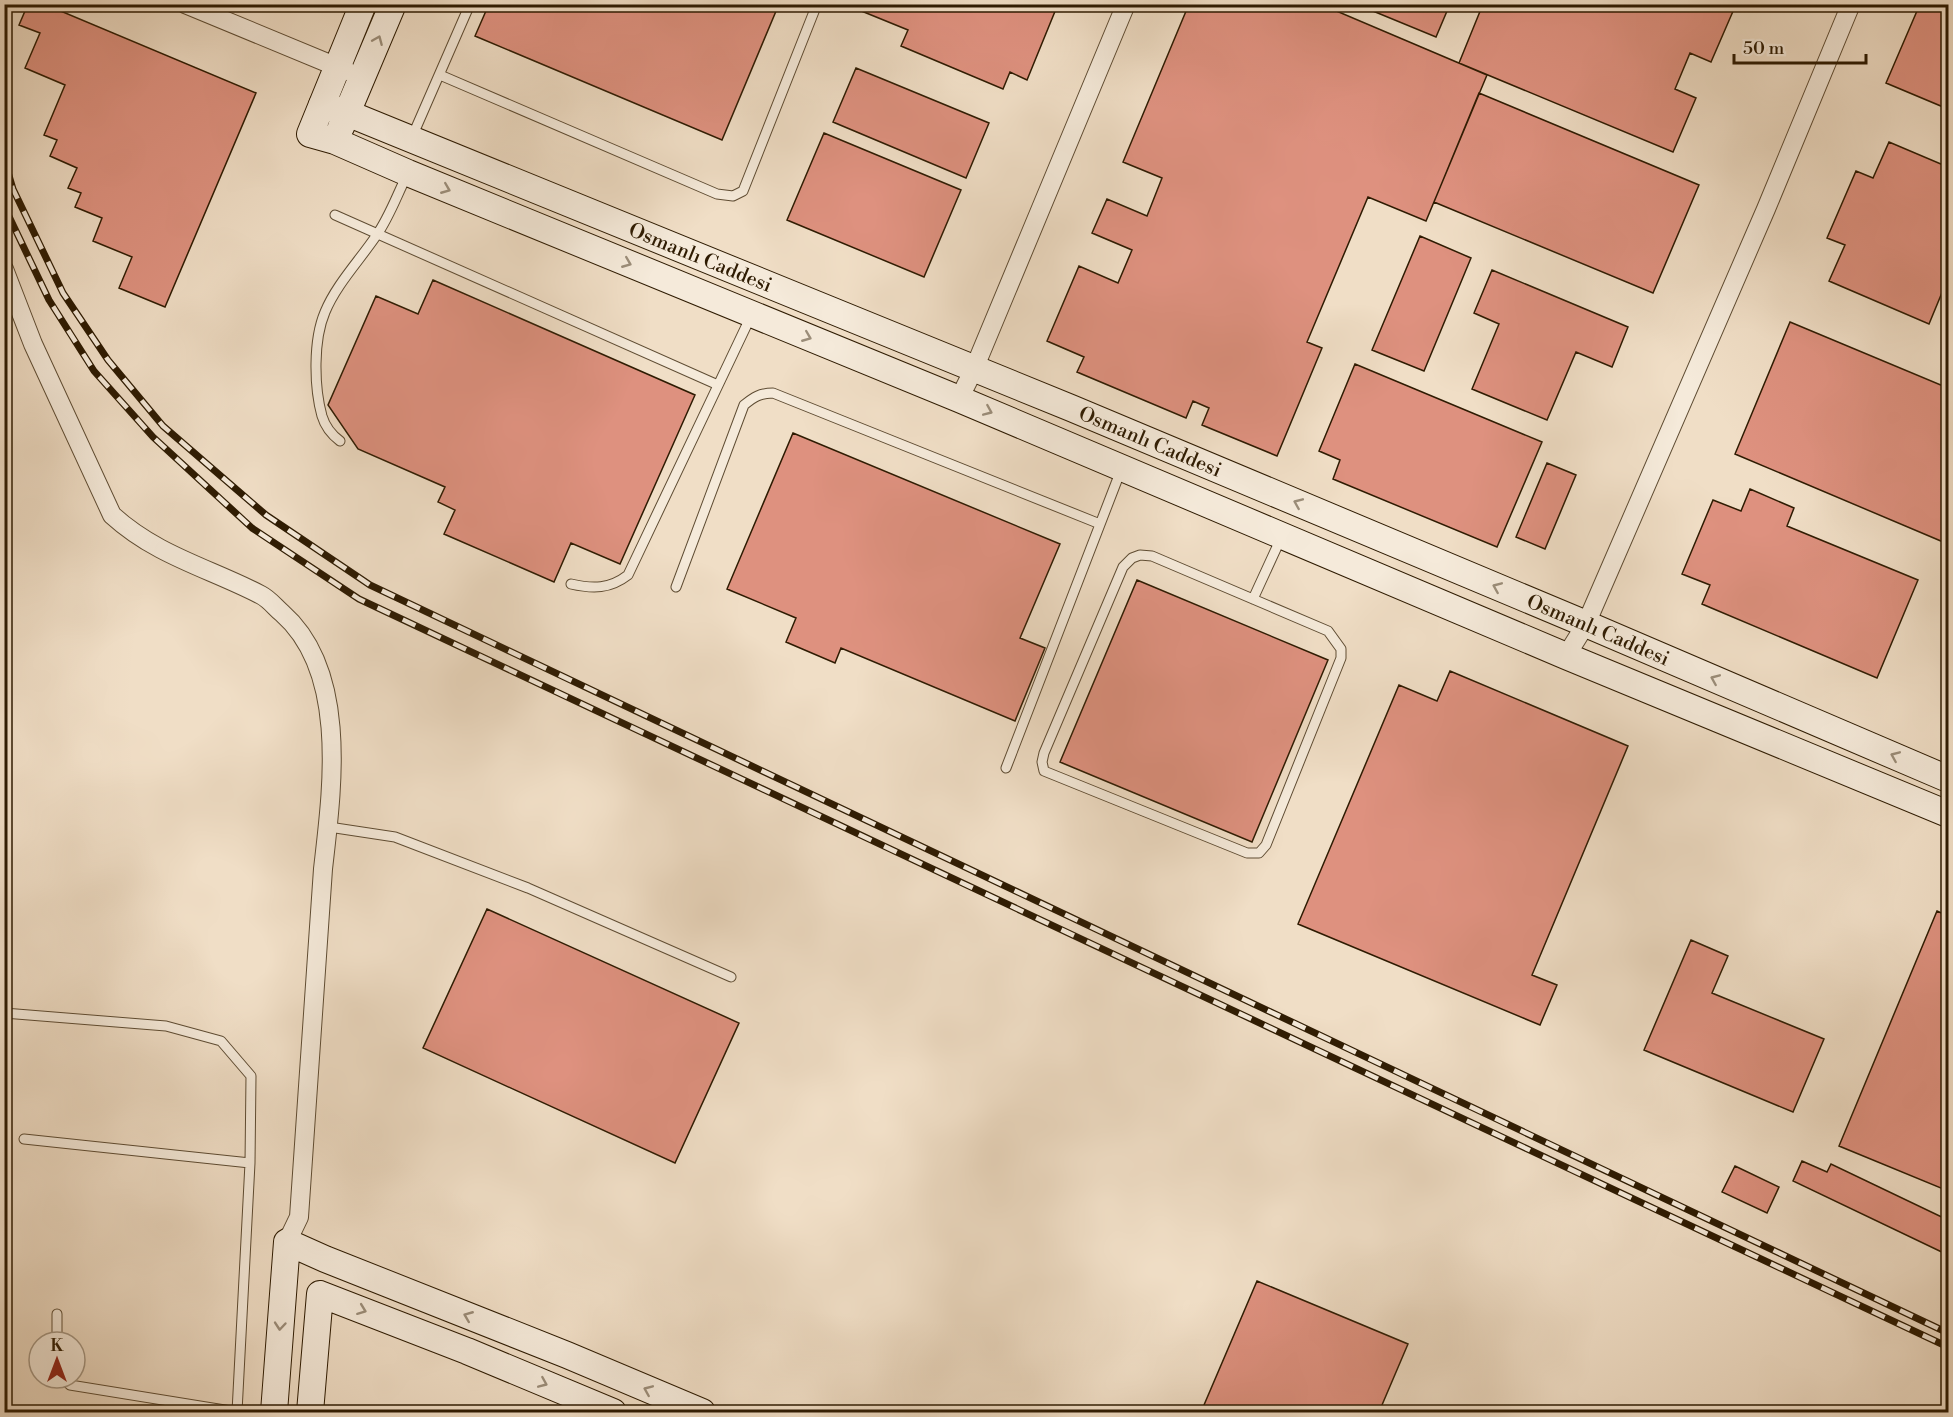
<svg xmlns="http://www.w3.org/2000/svg" width="1953" height="1417" font-family="'Libre Bodoni',serif">
	<style>
		.building { fill: #de917f; stroke: #2e1b02; stroke-width: 1.5 }
		.lines { fill: none; stroke-linecap: round; stroke-linejoin: round }
		.lane-casing { stroke: #5e4c33; stroke-width: 11 }
		.street-casing { stroke: #5e4c33; stroke-width: 20 }
		.secondary-casing { stroke: #2e1b02; stroke-width: 28 }
		.lane { stroke: #f5eada; stroke-width: 9 }
		.street { stroke: #f5eada; stroke-width: 18 }
		.secondary { stroke: #f5eada; stroke-width: 26 }
		.rail-casing { stroke: #2e1b02; stroke-width: 7 }
		.rail { stroke: #f5eada; stroke-width: 4.5; stroke-dasharray: 14; stroke-linecap: butt }
		.oneway { stroke: #9b8d79 }
		.labels { text-anchor: middle; stroke-width: 6; stroke-linejoin: round; paint-order: stroke }
		.street-label { font-size: 20px; fill: #2e1b02; stroke: #f5eada }
	</style>
	<rect width="100%" height="100%" fill="#f0dec6"/>
	<filter id="stains"><feTurbulence type="fractalNoise" baseFrequency=".00333" numOctaves="4"/><feColorMatrix values="0 0 0 0 .2 0 0 0 0 .09 0 0 0 0 .02 0 0 0 .5 -.17"/></filter>
	<radialGradient id="worn" r=".72"><stop offset=".6" stop-color="#630" stop-opacity="0"/><stop offset="1" stop-color="#630" stop-opacity=".3"/></radialGradient>
	<path class="building" d="M28,4H44L256,93L165,307L119,288L132,257L93,241L102,218L75,207L81,193L68,188L77,168L50,156L57,140L44,135L65,85L25,68L40,33L19,25Z
		M489,4H779L722,140L475,36Z
		M855,4H1058L1027,80L1010,72L1003,89L901,46L908,30L854,8Z
		M1189,4H1320L1487,75L1426,221L1368,197L1307,342L1322,348L1277,456L1202,425L1209,408L1193,401L1186,418L1077,372L1084,357L1047,341L1079,266L1118,283L1132,250L1092,233L1107,199L1147,216L1162,178L1123,162Z
		M1369,4H1450L1436,37L1368,9Z
		M1483,4H1722L1734,9L1711,62L1690,53L1675,89L1696,98L1673,152L1459,63Z
		M1920,4H1948V109L1886,83Z
		M856,68L989,123L966,178L833,122Z
		M1479,93L1699,185L1653,293L1434,202Z
		M824,133L961,190L924,277L787,220Z
		M1889,142L1948,167V278L1929,324L1829,281L1845,245L1827,238L1856,171L1873,178Z
		M1420,236L1471,258L1424,371L1372,350Z
		M1492,270L1628,327L1612,367L1576,352L1547,420L1472,389L1499,324L1474,313Z
		M433,280L695,395L620,564L571,543L554,582L444,534L455,510L438,502L445,487L358,449L328,405L376,296L418,314Z
		M1790,322L1948,388V544L1735,454Z
		M1355,364L1542,442L1497,547L1333,479L1340,460L1319,451Z
		M793,433L1060,544L1020,638L1045,648L1015,721L841,648L835,663L786,642L796,618L727,589Z
		M1547,463L1576,475L1545,549L1516,537Z
		M1750,489L1794,508L1787,526L1918,580L1877,678L1702,604L1710,585L1682,574L1713,500L1741,511Z
		M1137,580L1328,660L1252,842L1060,762Z
		M1450,671L1628,746L1532,975L1557,985L1540,1025L1298,924L1399,685L1437,701Z
		M487,909L739,1023L675,1163L423,1048Z
		M1937,911L1948,916V1191L1839,1146Z
		M1691,940L1728,956L1712,993L1824,1039L1793,1112L1644,1050Z
		M1802,1161L1827,1172L1831,1164L1948,1220V1255L1793,1181Z
		M1735,1166L1779,1187L1767,1213L1722,1192Z
		M1257,1281L1408,1344L1379,1412H1201Z"/>
	<g class="lines">
		<g class="lane-casing">
			<path id="lane" d="M440,75L717,194L733,196L743,191L817,4
				M412,137L470,4
				M335,215L718,385
				M340,441C332,435 325,426 322,416C314,387 313,340 325,312C336,285 359,261 376,236C389,218 397,195 407,175
				M1140,555L1152,556L1328,631L1341,649V658L1266,845L1259,853H1247L1044,771L1042,762L1044,753L1123,567L1132,558Z
				M571,584C593,589 610,589 628,575L751,316
				M676,587L744,405C754,397 760,393 773,393L1100,524
				M1253,599L1281,538
				M1006,768L1121,470
				M329,827L395,837L528,888L731,977
				M4,1013L166,1026L221,1041L251,1076L250,1163L237,1412
				M24,1139L250,1163
				M57,1314V1342
				M63,1378L70,1385L237,1412"/>
		</g>
		<g class="street-casing">
			<path id="street" d="M185,4L347,71
				M4,269L33,344L112,515C157,556 209,568 261,595C269,599 275,607 282,613C349,672 332,790 323,869L299,1217L287,1242
				M959,399L974,369L1126,4
				M1566,656L1586,624L1766,209L1851,4"/>
		</g>
		<g class="secondary-casing">
			<g id="secondary">
				<path d="M363,4L310,134L335,141L408,173L959,399L1566,656L1948,814"/>
				<path id="s1" d="M322,105L347,113L1071,408L1586,624L1948,779"/>
				<path d="M341,127L393,4"/>
				<path d="M274,1412L287,1242L325,1259L567,1355L702,1412"/>
				<path d="M310,1412L320,1294L467,1351L613,1412"/>
			</g>
		</g>
		<use href="#lane" class="lane"/>
		<use href="#street" class="street"/>
		<use href="#secondary" class="secondary"/>
		<g class="rail-casing">
			<path id="rail" d="M4,159L13,189L63,293L108,360L163,426L266,515L370,585L1948,1333
				M4,206L49,300L94,371L153,437L252,528L359,599L1948,1347"/>
		</g>
		<use href="#rail" class="rail"/>
	</g>
	<defs><path id="oneway-chevron" d="M-2-3.5L2.5 0L-2 3.5" fill="none" stroke-width="1.6" stroke-linecap="round" stroke-linejoin="round" transform="scale(1.5)"/></defs>
	<g class="oneway">
		<use href="#oneway-chevron" transform="translate(378 40) rotate(-67)"/>
		<use href="#oneway-chevron" transform="translate(446 189) rotate(22)"/>
		<use href="#oneway-chevron" transform="translate(627 263) rotate(22)"/>
		<use href="#oneway-chevron" transform="translate(807 337) rotate(22)"/>
		<use href="#oneway-chevron" transform="translate(988 411) rotate(23)"/>
		<use href="#oneway-chevron" transform="translate(1298 503) rotate(-157)"/>
		<use href="#oneway-chevron" transform="translate(1497 587) rotate(-157)"/>
		<use href="#oneway-chevron" transform="translate(1715 679) rotate(-157)"/>
		<use href="#oneway-chevron" transform="translate(1895 756) rotate(-157)"/>
		<use href="#oneway-chevron" transform="translate(362 1310) rotate(21)"/>
		<use href="#oneway-chevron" transform="translate(468 1316) rotate(-158)"/>
		<use href="#oneway-chevron" transform="translate(280 1326) rotate(95)"/>
		<use href="#oneway-chevron" transform="translate(543 1383) rotate(23)"/>
		<use href="#oneway-chevron" transform="translate(648 1390) rotate(-157)"/>
	</g>
	<g class="labels">
		<g class="street-label">
			<text dy="7" stroke="none"><textPath href="#s1" startOffset="408">Osmanlı Caddesi</textPath></text>
			<text dy="7" stroke="none"><textPath href="#s1" startOffset="894">Osmanlı Caddesi</textPath></text>
			<text dy="7" stroke="none"><textPath href="#s1" startOffset="1380">Osmanlı Caddesi</textPath></text>
		</g>
	</g>
	<rect width="1953" height="1417" fill="none" stroke="#f0dec6" stroke-width="24"/>
	<rect x="6" y="6" width="1941" height="1405" fill="none" stroke="#2e1b02" stroke-width="3"/>
	<rect x="12" y="12" width="1929" height="1393" fill="none" stroke="#2e1b02" stroke-width="1.5"/>
	<g transform="translate(57 1360)"><circle r="28" fill="#f5eada" stroke="#a59784" stroke-width="1.5"/>
	<path d="M0-4.5L10 22L0 15L-10 22Z" fill="#8f2418"/>
	<text y="-9" font-size="16" font-weight="bold" text-anchor="middle" fill="#2e1b02">K</text>
	</g>
	<path d="M1734 54v9h132v-9" fill="none" stroke="#2e1b02" stroke-width="3"/>
	<text x="1743" y="54" font-size="18" fill="#2e1b02" stroke="#f5eada" stroke-width="4.5" paint-order="stroke">50 m</text>
	<rect width="100%" height="100%" filter="url(#stains)"/>
	<rect width="100%" height="100%" fill="url(#worn)"/>
</svg>
